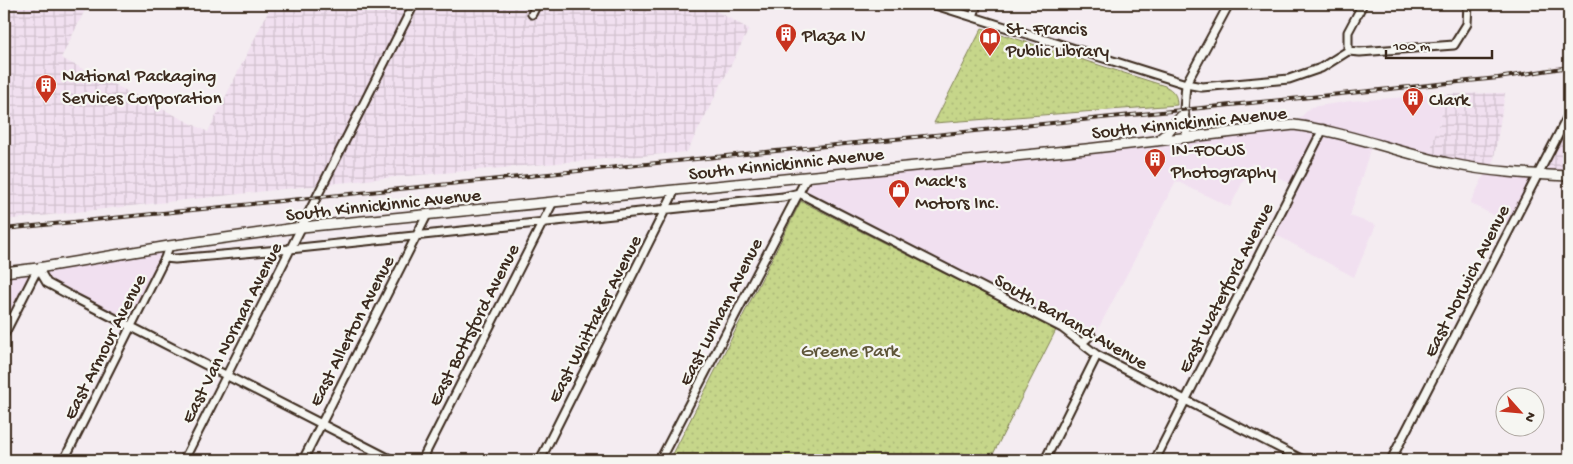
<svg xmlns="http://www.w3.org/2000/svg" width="1573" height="464" font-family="'Gochi Hand',sans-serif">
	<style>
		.built { fill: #f1e0f0 }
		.industrial { fill: url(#industrial-grid) }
		.park { fill: url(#park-dots); stroke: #808054 }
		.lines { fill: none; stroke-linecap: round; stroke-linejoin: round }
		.minor-casing { stroke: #3b2a1e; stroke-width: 11 }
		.tertiary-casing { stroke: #3b2a1e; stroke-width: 12 }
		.minor { stroke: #f6f6f2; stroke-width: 7 }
		.tertiary { stroke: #f6f6f2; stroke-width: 9 }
		.rail-casing { stroke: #3b2a1e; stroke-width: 4 }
		.rail { stroke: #f6f6f2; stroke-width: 2; stroke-dasharray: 5.5; stroke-linecap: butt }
		.labels { text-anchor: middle; stroke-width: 4.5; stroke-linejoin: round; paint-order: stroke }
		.poi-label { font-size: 19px; fill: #3b2a1e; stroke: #f6f6f2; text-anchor: start }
		.street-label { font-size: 19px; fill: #3b2a1e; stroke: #f6f6f2 }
		.park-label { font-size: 19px; fill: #5e5539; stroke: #f6f6f2 }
	</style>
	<defs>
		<pattern id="industrial-grid" width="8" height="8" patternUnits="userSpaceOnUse" patternTransform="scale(1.25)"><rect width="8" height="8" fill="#f1e0f0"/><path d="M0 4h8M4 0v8" fill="none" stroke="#d0c0cd"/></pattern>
		<pattern id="park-dots" width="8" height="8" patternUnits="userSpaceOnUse" patternTransform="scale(1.25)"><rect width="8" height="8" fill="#c6d68a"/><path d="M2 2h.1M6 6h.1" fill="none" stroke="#abb877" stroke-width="1.8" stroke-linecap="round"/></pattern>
	</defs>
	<rect width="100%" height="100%" fill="#f4ecf1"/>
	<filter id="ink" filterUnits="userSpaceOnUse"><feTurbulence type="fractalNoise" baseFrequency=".02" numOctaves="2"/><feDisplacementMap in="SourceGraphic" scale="10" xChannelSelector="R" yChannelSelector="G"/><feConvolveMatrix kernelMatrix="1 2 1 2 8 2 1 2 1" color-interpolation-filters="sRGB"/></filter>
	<g filter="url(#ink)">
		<path class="built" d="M1448,94L1428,158L1372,143L1350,216L1376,225L1354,277L1271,232L1292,190L1291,184L1252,163L1230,207L1176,181L1088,348L1072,335L799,193L807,177L1293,125L1311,107L1351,101Z
			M1487,170L1538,174L1512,225L1470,203Z
			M169,246L131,326L47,283L38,268L4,335V272Z"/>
		<path class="industrial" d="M4,4H88L61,58L208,132L272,4H710L709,7L749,29L687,152L384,178L4,220Z
			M1505,93L1492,170L1428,158L1448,94Z
			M1569,114V176L1538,174Z"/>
		<path class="park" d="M982,28L1165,86C1174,91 1177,95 1177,105L934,123Z
			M801,201L1056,330L990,460H670Z"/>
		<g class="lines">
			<g class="minor-casing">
				<path id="minor" d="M932,4L1186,84L1202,87L1289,79L1321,68L1348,51L1360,52L1454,45L1467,24L1468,4
					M532,14L537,4
					M973,17L977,4
					M1348,51V32L1363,4
					M1187,138L1184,110L1186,84L1229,4
					M165,258L175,259L290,249L783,197L799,193L1062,328L1097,355L1303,460
					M38,268L47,283L71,296L392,460
					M4,335L38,268
					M1082,343L1091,335
					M64,460L165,258L169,246
					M184,460L414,4
					M303,460L427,215
					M422,460L553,202
					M540,460L675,190
					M660,460L807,177
					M1045,460L1097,355
					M1155,460L1323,129
					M1391,460L1569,114"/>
			</g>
			<g class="tertiary-casing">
				<path id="tertiary" d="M1157,141L1166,134L1184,113
					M4,272L38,268L169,246L302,227L1086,149L1294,125C1346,132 1396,152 1448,163C1488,172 1529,174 1569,176"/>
			</g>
			<use href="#minor" class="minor"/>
			<use href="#tertiary" class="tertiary"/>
			<g class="rail-casing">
				<path id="rail" d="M4,229L1498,78L1569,67"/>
			</g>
			<use href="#rail" class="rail"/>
		</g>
	</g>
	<defs>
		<g id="building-pin" transform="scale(1.125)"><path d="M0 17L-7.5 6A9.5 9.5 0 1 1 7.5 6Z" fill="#c8321e" stroke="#f6f6f2"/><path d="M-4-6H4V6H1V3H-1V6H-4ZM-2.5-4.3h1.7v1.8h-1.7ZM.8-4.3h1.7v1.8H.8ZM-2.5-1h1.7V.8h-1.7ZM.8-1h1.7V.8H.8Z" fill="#fff"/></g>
		<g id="library-pin" transform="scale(1.125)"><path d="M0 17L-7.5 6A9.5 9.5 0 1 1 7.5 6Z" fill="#c8321e" stroke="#f6f6f2"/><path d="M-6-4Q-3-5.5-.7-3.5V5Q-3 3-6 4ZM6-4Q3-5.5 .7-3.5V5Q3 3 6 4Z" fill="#fff"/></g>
		<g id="shop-pin" transform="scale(1.125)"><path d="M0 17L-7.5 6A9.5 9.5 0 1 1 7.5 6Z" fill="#c8321e" stroke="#f6f6f2"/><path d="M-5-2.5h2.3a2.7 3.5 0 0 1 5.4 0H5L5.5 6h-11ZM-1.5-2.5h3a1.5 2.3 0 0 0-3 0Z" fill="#fff"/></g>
	</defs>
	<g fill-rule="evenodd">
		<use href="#building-pin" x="786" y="34"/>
		<use href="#library-pin" x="990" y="38"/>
		<use href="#building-pin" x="46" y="85"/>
		<use href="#building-pin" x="1413" y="98"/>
		<use href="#building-pin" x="1155" y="159"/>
		<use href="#shop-pin" x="899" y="190"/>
	</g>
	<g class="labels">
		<g class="poi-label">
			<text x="1006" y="34">St. Francis<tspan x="1006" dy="22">Public Library</tspan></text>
			<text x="802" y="41">Plaza IV</text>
			<text x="62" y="81">National Packaging<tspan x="62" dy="22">Services Corporation</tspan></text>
			<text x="1429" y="105">Clark</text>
			<text x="1171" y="155">IN-FOCUS<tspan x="1171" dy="22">Photography</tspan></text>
			<text x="915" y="186">Mack's<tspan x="915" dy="22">Motors Inc.</tspan></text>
		</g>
		<g class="street-label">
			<text transform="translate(1189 121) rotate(-6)" y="7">South Kinnickinnic Avenue</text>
			<text transform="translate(786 162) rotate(-6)" y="7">South Kinnickinnic Avenue</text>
			<text transform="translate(383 203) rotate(-6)" y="7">South Kinnickinnic Avenue</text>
			<text transform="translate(1465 280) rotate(-63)" y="7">East Norwich Avenue</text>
			<text transform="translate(1224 287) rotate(-63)" y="7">East Waterford Avenue</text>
			<text transform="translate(719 311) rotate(-63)" y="7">East Lunham Avenue</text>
			<text transform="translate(593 318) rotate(-63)" y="7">East Whittaker Avenue</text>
			<text transform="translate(1072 320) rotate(30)" y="7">South Barland Avenue</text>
			<text transform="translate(472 324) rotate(-63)" y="7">East Bottsford Avenue</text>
			<text transform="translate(350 330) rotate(-63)" y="7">East Allerton Avenue</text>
			<text transform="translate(230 332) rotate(-63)" y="7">East Van Norman Avenue</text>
			<text transform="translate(103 346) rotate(-63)" y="7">East Armour Avenue</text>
		</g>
		<g class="park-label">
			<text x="850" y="356">Greene Park</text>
		</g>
	</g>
	<rect width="1573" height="464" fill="none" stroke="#f6f6f2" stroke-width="20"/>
	<rect x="10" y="10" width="1553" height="444" fill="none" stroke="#3b2a1e" stroke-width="2" filter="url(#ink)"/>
	<g transform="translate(1520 412) rotate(117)"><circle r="24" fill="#f6f6f2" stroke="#aba49d"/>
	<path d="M0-4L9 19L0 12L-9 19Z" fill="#c8321e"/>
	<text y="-8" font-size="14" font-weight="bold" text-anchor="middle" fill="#3b2a1e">N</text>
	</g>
	<path d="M1386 50v8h106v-8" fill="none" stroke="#3b2a1e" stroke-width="2.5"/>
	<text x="1393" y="50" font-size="15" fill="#3b2a1e" stroke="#f6f6f2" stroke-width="4" paint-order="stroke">100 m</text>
</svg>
